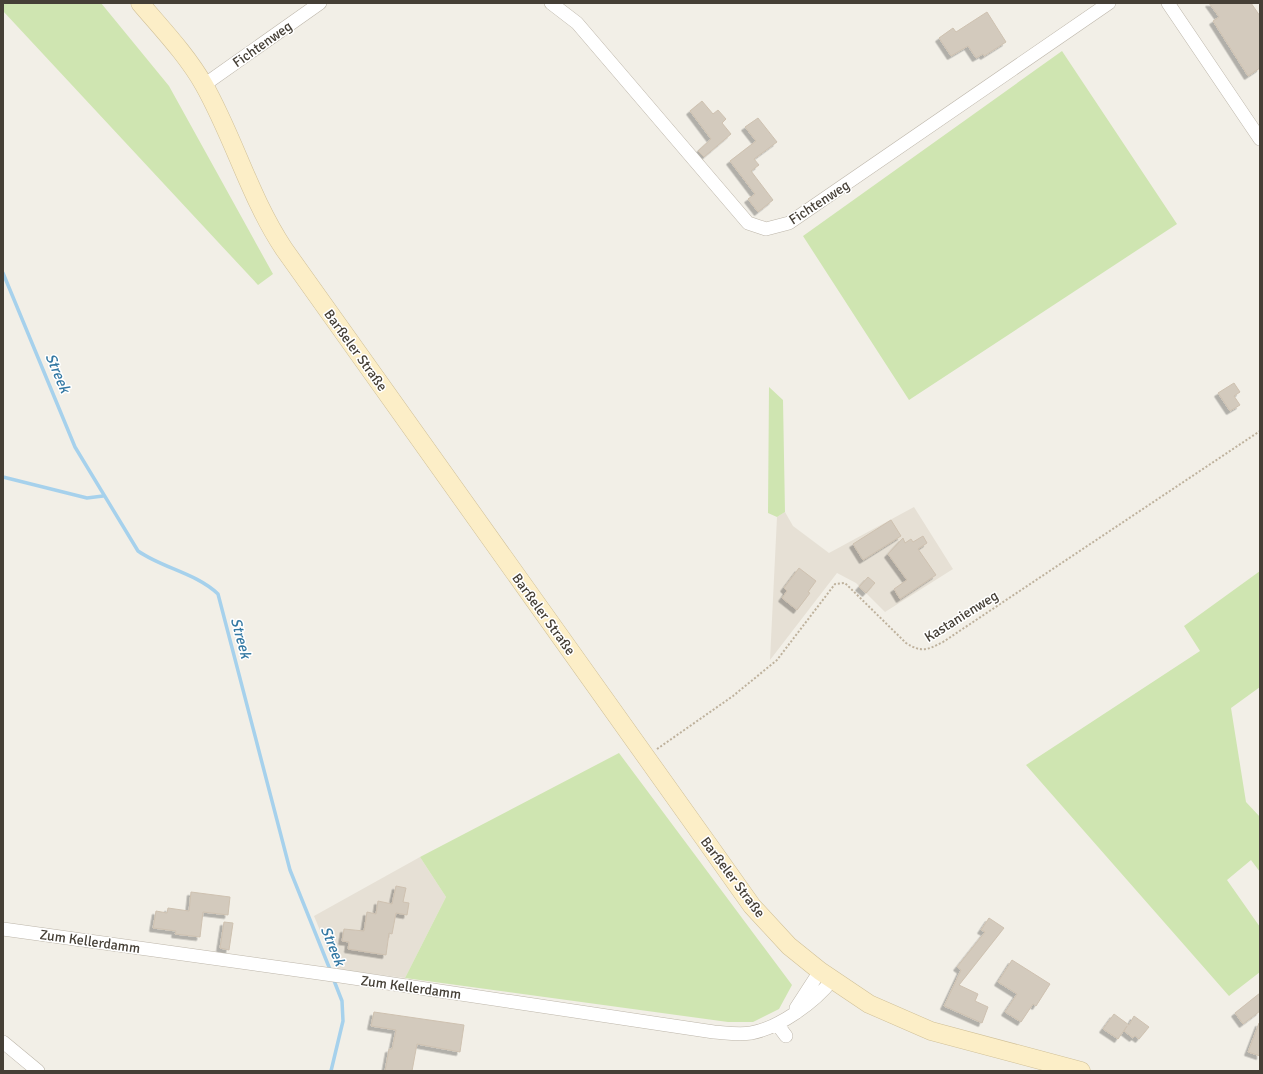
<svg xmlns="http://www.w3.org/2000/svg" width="1263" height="1074" font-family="Signika,sans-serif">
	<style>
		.residential { fill: #e6e0d5 }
		.green { fill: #cfe5b1 }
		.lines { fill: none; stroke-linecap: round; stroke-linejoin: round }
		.stream { stroke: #a6d1ec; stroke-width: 3.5 }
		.building { fill: #d3cabd; stroke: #cec1b0; filter: url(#shadow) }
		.street-casing { stroke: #bdb6aa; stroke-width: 14 }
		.secondary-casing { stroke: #d0c098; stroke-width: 19 }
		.path { stroke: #beb19c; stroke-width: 2; stroke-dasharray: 2 2; stroke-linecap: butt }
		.street { stroke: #fff; stroke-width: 13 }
		.secondary { stroke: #fceec7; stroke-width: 18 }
		.labels { text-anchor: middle; stroke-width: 3; stroke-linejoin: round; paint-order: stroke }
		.street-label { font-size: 14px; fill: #453f36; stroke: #fff }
		.water-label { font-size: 15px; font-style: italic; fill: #3378a3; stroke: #fff }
	</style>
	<defs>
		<filter id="shadow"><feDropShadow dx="-3.5" dy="3.5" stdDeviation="0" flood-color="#0004"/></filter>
	</defs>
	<rect width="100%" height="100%" fill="#f2efe7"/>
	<path class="residential" d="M914,507L953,569L885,612L856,583L837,573L770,660L777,517L785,512L793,526L829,553Z
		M420,857L446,897L405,978L336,969L314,916Z"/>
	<path class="green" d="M3,3H101L169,86L273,274L258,285L3,11Z
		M1062,51L1177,224L909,400L803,236Z
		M769,387L783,400L785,512L777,517L768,513Z
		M1260,571V687L1231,708L1246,802L1260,817V872L1251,860L1227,880L1260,927V972L1229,996L1026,765L1200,651L1184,626Z
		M619,753L792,985L779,1009L753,1022H728L405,978L446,897L420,857Z"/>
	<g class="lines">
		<path class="stream" d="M3,273L75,447L138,551C162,568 196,573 218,594L290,870L331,972
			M3,477L87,498L103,496
			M331,1071L343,1021L342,1001L333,978"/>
	</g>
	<path class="building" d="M1209,3H1251L1260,16V68L1248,76L1213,21L1219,17Z
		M987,12L1006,42L984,56L983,54L976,58L968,46L951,56L939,38L953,28L956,32Z
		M702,101L713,114L718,110L726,119L722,123L731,134L704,157L698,151L711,139L690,111Z
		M758,118L777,142L754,159L759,165L751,171L773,200L758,212L748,199L755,194L730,161L756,141L745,127Z
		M1234,383L1240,392L1234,396L1240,405L1230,411L1218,393Z
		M891,520L901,536L863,560L853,544Z
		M923,536L927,543L918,549L936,575L900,599L894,589L907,580L888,554L903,538L905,543L911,539L913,542Z
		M799,568L816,581L808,592L810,593L797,610L782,598L787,591L784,588Z
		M868,577L875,583L866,593L859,587Z
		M396,886L406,888L403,902L409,903L407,915L396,913L392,934L389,933L386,955L348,949L349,942L342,941L344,929L364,931L367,912L376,914L378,901L392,904Z
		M191,892L230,897L228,915L203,912L200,937L175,934L176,931L153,928L156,911L167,913L168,908L189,911Z
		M989,918L1004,928L959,985L978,994L975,1001L988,1007L982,1023L944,1006L961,970L957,967L985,932L981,930Z
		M224,922L233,923L229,950L220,948Z
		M1012,960L1050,984L1036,1006L1033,1004L1021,1022L1005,1012L1017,994L998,982Z
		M1260,993V1011L1243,1024L1235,1013Z
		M374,1012L464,1025L460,1052L417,1044L412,1071H385L389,1049H392L396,1030L371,1026Z
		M1114,1014L1129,1025L1134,1016L1149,1027L1139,1039L1135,1036L1133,1038L1124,1031L1127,1026L1118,1039L1103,1029Z
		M1259,1023H1260V1056L1248,1052Z"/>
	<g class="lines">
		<g class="street-casing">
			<path id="street" d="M551,3L577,23L748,223L766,229L789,223L1109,3
				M1168,3L1260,139
				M204,85L320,3
				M3,929L340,976L714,1032C727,1033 739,1035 751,1033C779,1028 815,1002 832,980
				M796,1008L820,971
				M777,1024L786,1036
				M3,1042L38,1071"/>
		</g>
		<g class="secondary-casing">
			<path id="secondary" d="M140,3C162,29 187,55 204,85C234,138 250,198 284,249L713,851L752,906L789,946L820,971L869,1004L931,1031L1081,1071"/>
		</g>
		<path class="path" d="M657,749L733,696L777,660L835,584L845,583L906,643C922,653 927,650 943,642L1260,431"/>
		<use href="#street" class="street"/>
		<use href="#secondary" class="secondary"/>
	</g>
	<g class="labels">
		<g class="street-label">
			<text transform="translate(262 44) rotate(-35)" y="5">Fichtenweg</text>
			<text transform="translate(819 202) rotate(-33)" y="5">Fichtenweg</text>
			<text transform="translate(356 350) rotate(54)" y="5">Barßeler Straße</text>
			<text transform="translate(544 614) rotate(54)" y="5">Barßeler Straße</text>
			<text transform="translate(961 616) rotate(-32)" y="5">Kastanienweg</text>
			<text transform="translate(733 877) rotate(53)" y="5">Barßeler Straße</text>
			<text transform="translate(90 941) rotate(8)" y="5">Zum Kellerdamm</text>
			<text transform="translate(411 987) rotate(8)" y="5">Zum Kellerdamm</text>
		</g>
		<g class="water-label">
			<text transform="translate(58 373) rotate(67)" y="5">Streek</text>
			<text transform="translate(241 638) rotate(75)" y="5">Streek</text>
			<text transform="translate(333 946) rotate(68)" y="5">Streek</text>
		</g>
	</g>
	<rect width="1263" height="1074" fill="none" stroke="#453f36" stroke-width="8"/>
</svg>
